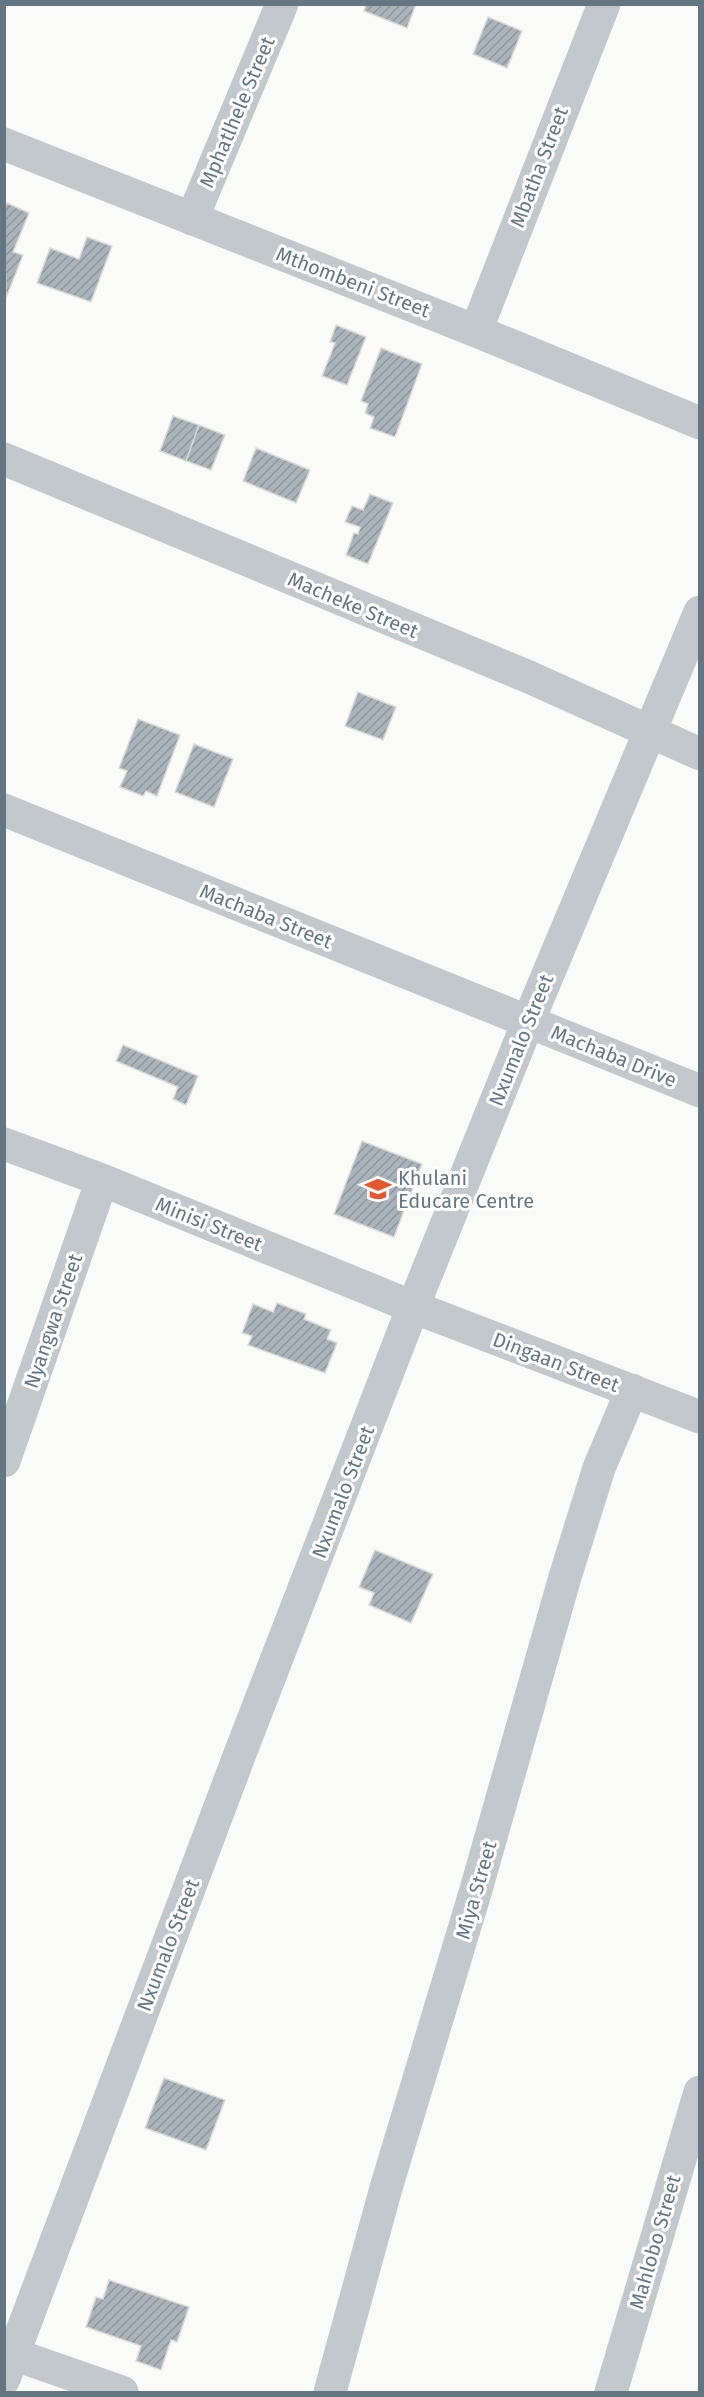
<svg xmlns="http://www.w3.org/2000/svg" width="704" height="2397" font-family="'Fira Sans',sans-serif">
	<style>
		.building { fill: url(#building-hatch); stroke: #dcdcda; stroke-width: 1.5 }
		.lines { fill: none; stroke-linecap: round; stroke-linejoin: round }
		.minor { stroke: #c3c8cc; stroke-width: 33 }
		.labels { text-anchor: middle; stroke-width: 6; stroke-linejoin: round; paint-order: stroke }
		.street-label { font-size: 20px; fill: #657683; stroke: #fff }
		.poi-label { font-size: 20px; fill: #657683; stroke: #fff; text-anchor: start }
	</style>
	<defs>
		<pattern id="building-hatch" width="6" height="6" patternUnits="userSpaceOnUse" patternTransform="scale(1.5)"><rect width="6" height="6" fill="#aab3b9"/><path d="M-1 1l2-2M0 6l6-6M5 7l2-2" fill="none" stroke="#8e969c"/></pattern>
	</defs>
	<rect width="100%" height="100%" fill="#fafaf8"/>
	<path class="building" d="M366,4H416L407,28L364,11Z
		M488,17L522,31L507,68L473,54Z
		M7,203L29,213L13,252L23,255L6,298L4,209Z
		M87,237L112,246L91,302L37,283L50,248L79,259Z
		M336,325L366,337L347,385L322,376L335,343L330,342Z
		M381,348L422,364L395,437L370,428L374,417L365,413L368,404L361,401Z
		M173,416L199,425L186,461L160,451Z
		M199,425L225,435L211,470L186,461Z
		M256,448L310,470L296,503L243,481Z
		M370,494L393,503L368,564L346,555L354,533L358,534L360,527L345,522L352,506L363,510Z
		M358,692L396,707L383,740L345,726Z
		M138,719L180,735L157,796L146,791L143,796L120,787L127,771L119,768Z
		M194,744L233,759L214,807L175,792Z
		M123,1045L198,1076L186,1105L173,1099L178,1087L116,1061Z
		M362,1141L422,1164L394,1237L334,1214Z
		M277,1303L306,1314L304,1319L331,1330L327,1339L337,1343L325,1373L248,1345L252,1336L242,1333L253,1304L273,1312Z
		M375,1550L433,1574L411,1623L369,1605L374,1593L359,1587Z
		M164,2078L225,2100L206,2150L145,2128Z
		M109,2280L189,2307L177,2342L171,2340L161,2370L136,2361L141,2346L86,2327L96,2297L103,2299Z"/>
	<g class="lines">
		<path class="minor" d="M4,144L476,331L700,423
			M192,219L282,4
			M476,331L604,4
			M4,459L529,677L700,754
			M4,810L700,1091
			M4,1144L102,1180L413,1307L700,1417
			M4,1461L102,1180
			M4,2351L122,2392
			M4,2379L241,1751L413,1307L528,1022L700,612
			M330,2392L386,2188L475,1893L565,1577L599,1468L632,1390
			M611,2392L700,2092"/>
	</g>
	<defs>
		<g id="school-bare" transform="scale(2.07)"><path d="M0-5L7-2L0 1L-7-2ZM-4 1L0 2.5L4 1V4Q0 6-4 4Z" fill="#e4572e" stroke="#fff" stroke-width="2.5" paint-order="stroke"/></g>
	</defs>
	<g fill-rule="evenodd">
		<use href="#school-bare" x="378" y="1189"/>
	</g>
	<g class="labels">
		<g class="street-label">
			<text transform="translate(237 112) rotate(-67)" y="7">Mphatlhele Street</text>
			<text transform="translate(539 167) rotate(-69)" y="7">Mbatha Street</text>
			<text transform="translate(353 282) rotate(21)" y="7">Mthombeni Street</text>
			<text transform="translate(353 605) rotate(23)" y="7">Macheke Street</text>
			<text transform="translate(266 916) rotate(22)" y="7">Machaba Street</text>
			<text transform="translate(521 1040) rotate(-68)" y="7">Nxumalo Street</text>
			<text transform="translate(614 1056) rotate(22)" y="7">Machaba Drive</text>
			<text transform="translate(209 1224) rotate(22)" y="7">Minisi Street</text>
			<text transform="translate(53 1321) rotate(-71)" y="7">Nyangwa Street</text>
			<text transform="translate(556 1362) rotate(21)" y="7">Dingaan Street</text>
			<text transform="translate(343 1492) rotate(-69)" y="7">Nxumalo Street</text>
			<text transform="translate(476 1890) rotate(-74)" y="7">Miya Street</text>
			<text transform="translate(168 1945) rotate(-69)" y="7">Nxumalo Street</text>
			<text transform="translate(655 2242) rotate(-74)" y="7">Mahlobo Street</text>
		</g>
		<g class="poi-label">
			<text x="398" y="1185">Khulani<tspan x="398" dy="23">Educare Centre</tspan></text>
		</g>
	</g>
	<rect width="704" height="2397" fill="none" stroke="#657683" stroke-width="12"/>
</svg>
